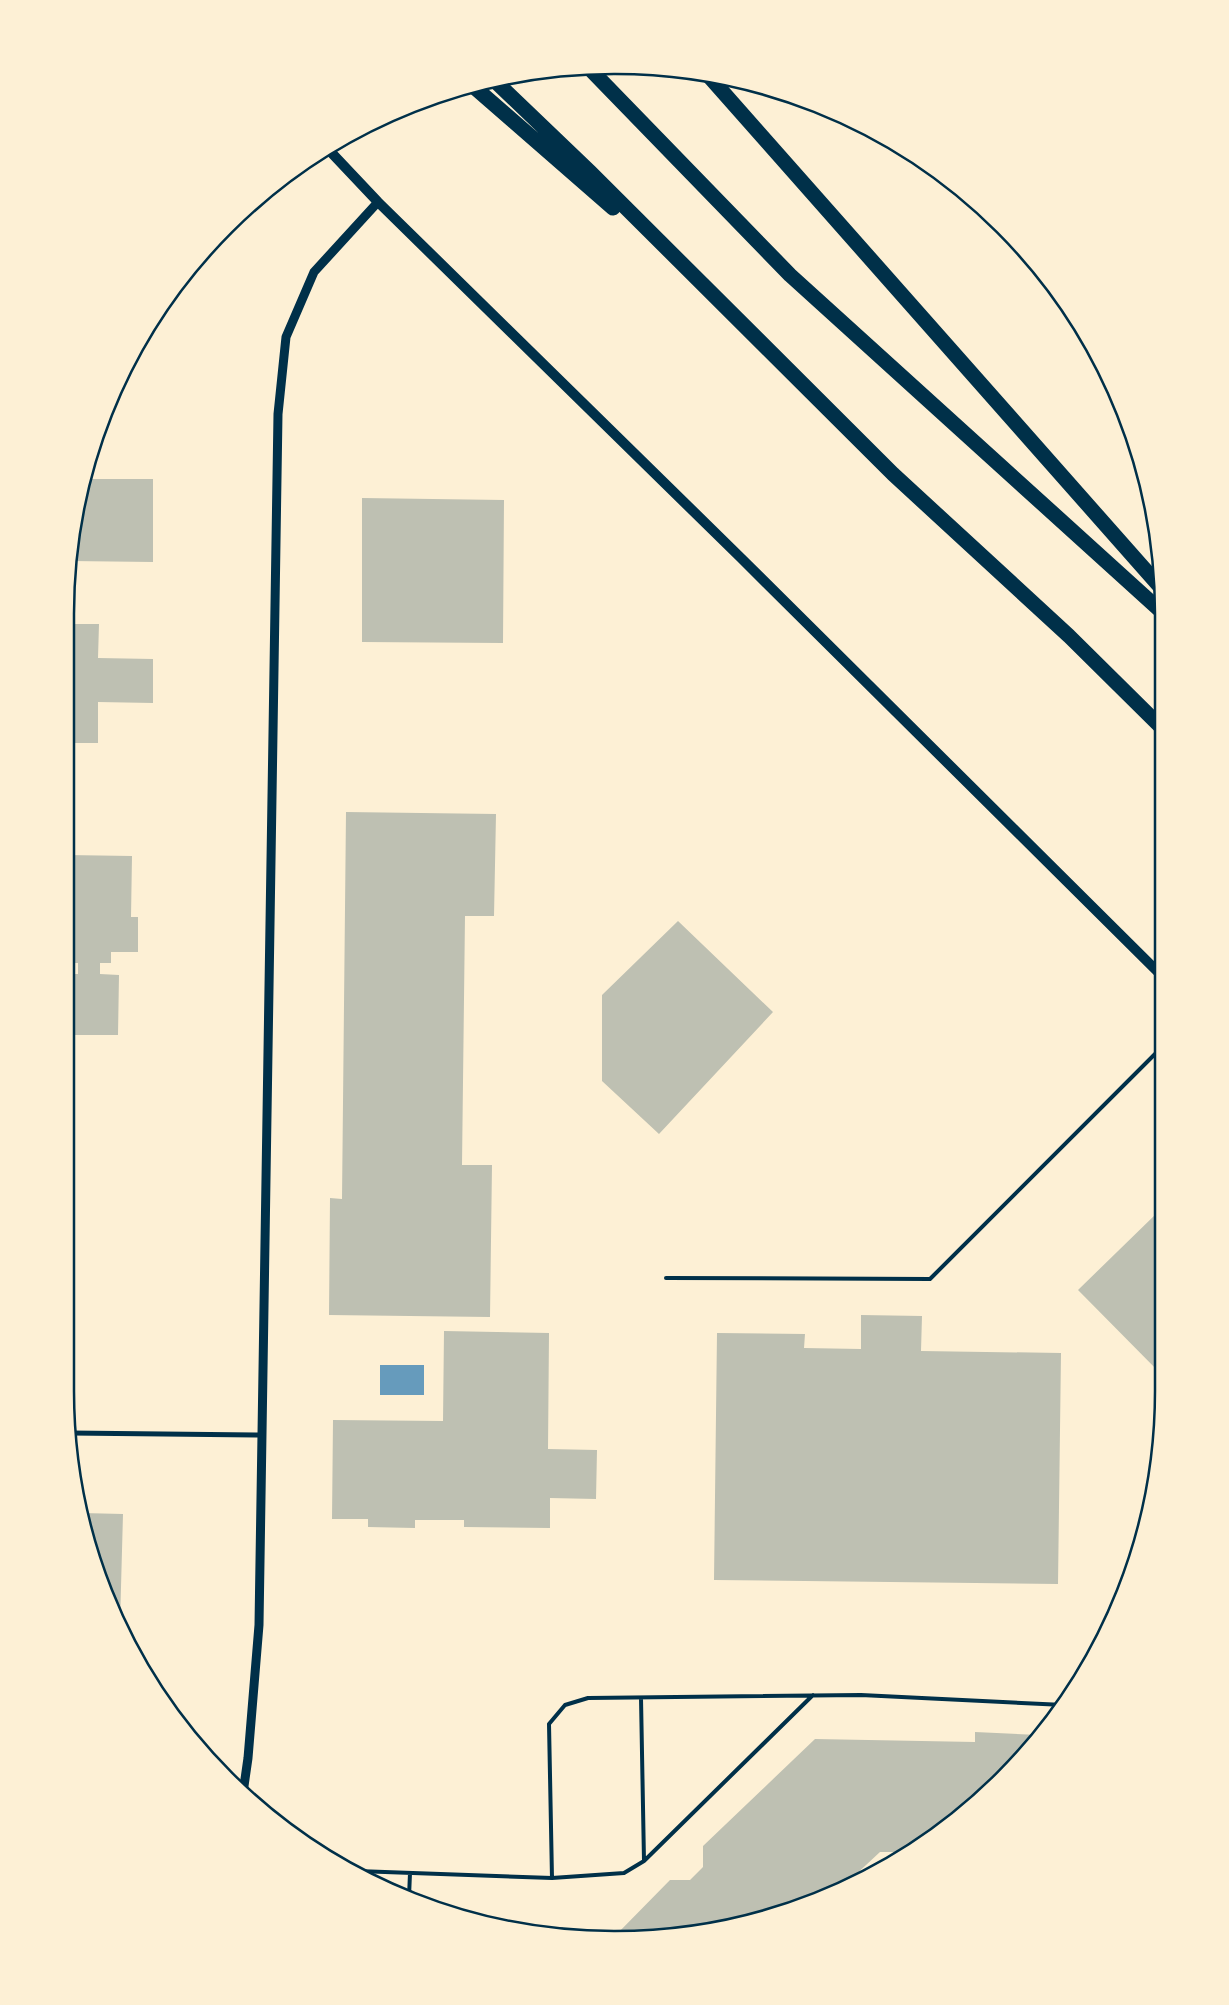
<svg xmlns="http://www.w3.org/2000/svg" width="1229" height="2005" font-family="Mulish,sans-serif">
	<style>
		.water { fill: #669bbc }
		.building { fill: #bec0b2 }
		.lines { fill: none; stroke-linecap: round; stroke-linejoin: round }
		.service { stroke: #003049; stroke-width: 4 }
		.minor { stroke: #003049; stroke-width: 5 }
		.tertiary { stroke: #003049; stroke-width: 9 }
		.secondary { stroke: #003049; stroke-width: 10 }
		.motorway { stroke: #003049; stroke-width: 15 }
		.rim { fill: none; stroke: #003049; stroke-width: 2.5 }
	</style>
	<rect width="100%" height="100%" fill="#fdf0d5"/>
	<path class="water" d="M380,1365H424V1395H380Z"/>
	<path class="building" d="M86,479H153V562L70,561Z
		M362,498L504,500L503,643L362,642Z
		M66,624H99L98,658L153,659V703L98,702V743H67Z
		M346,812L496,814L494,916H465L462,1165H492L490,1317L329,1315L330,1198L342,1199Z
		M67,855L132,856L131,917H138V952H111V963H100V974L119,975L118,1035H68V974H78V963H68Z
		M678,921L773,1012L659,1134L602,1081V995Z
		M1157,1213L1163,1219V1376L1078,1290Z
		M861,1315L922,1316L921,1351L1061,1353L1058,1584L714,1580L717,1333L805,1334L804,1348L861,1349Z
		M444,1331L549,1333L548,1449L597,1450L596,1499L550,1498V1528L464,1527V1520H415V1528L368,1527V1519H332L333,1420L443,1421Z
		M82,1513L123,1514L120,1624H118L94,1567Z
		M975,1732L1039,1735L1003,1779L949,1827L908,1852H880L837,1892L791,1911L687,1935L614,1940L603,1939L613,1938L670,1880H690L703,1867V1846L815,1739L975,1742Z
		M502,1927H563L564,1935L508,1929Z"/>
	<g class="lines">
		<path class="service" d="M666,1278L930,1279L1163,1046
			M641,1698L644,1861
			M357,1871L552,1878L549,1724L565,1705L588,1698L861,1695L1064,1705
			M552,1878L624,1873L644,1861L813,1695
			M409,1897L410,1873"/>
		<path class="minor" d="M70,1433L261,1435"/>
		<path class="tertiary" d="M243,1793L248,1758L259,1625L278,414L286,337L314,272L378,202"/>
		<path class="secondary" d="M327,148L378,202L741,558L1163,977"/>
		<path class="motorway" d="M589,68L790,275L1163,613
			M707,74L1163,590
			M494,80L590,172L893,474L1069,636L1163,729
			M473,86L613,208"/>
	</g>
	<path d="M0 0H1229V2005H0ZM614 74H615A540 540 0 0 1 1155 614V1391A540 540 0 0 1 615 1931H614A540 540 0 0 1 74 1391V614A540 540 0 0 1 614 74Z" fill="#fdf0d5" fill-rule="evenodd"/>
	<path class="rim" d="M614 74H615A540 540 0 0 1 1155 614V1391A540 540 0 0 1 615 1931H614A540 540 0 0 1 74 1391V614A540 540 0 0 1 614 74Z"/>
</svg>
